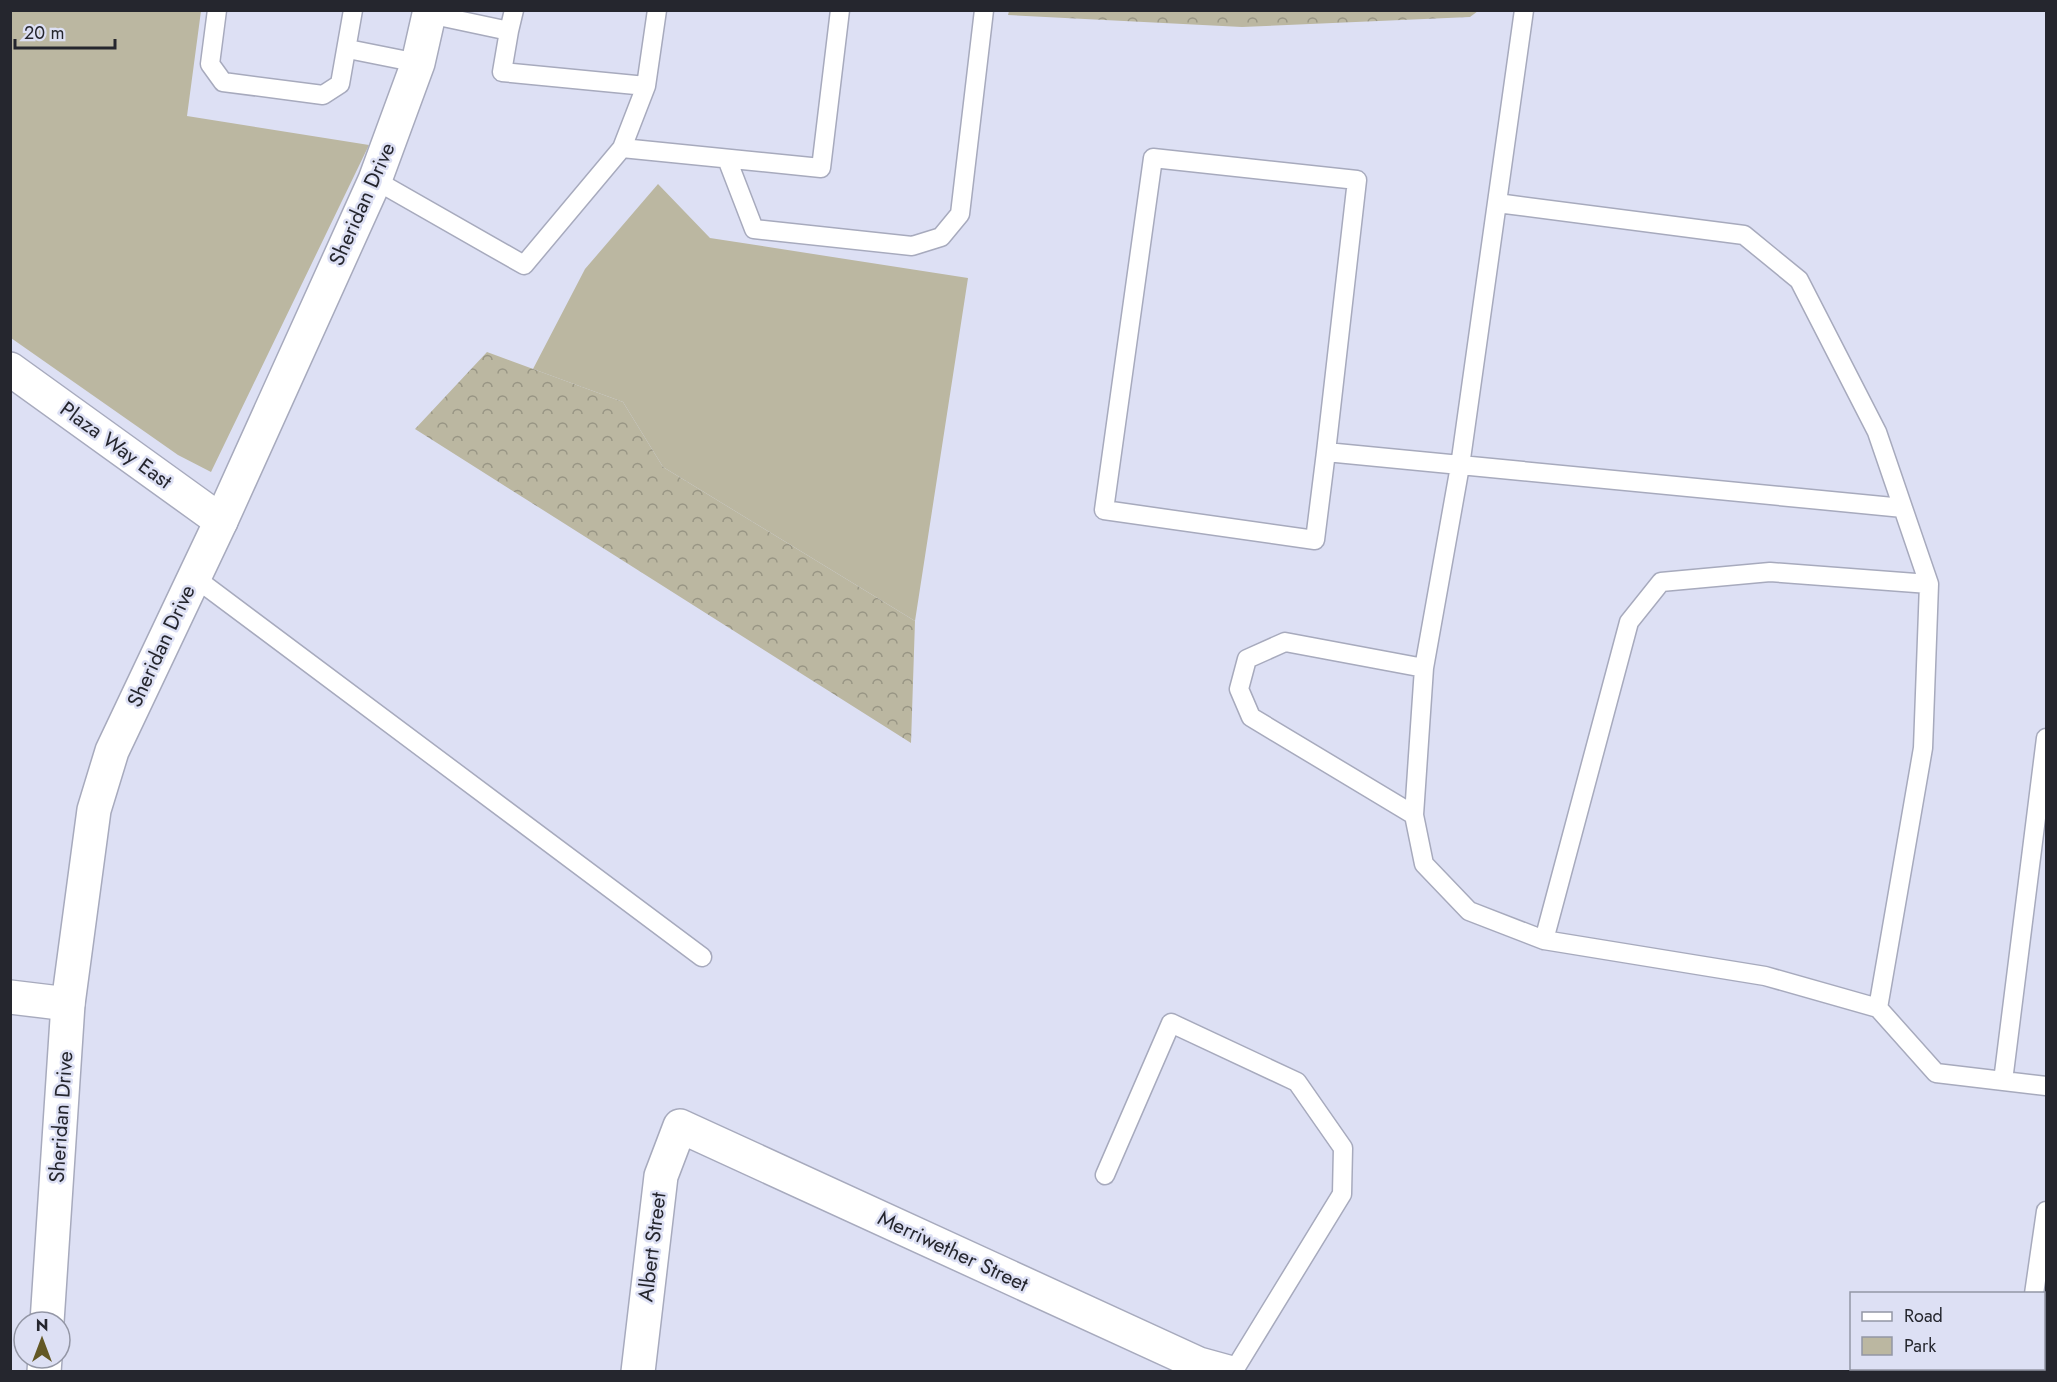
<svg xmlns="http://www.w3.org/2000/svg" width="2057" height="1382" font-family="Jost,sans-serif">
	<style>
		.green { fill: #bbb7a1 }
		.forest { fill: url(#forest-crowns) }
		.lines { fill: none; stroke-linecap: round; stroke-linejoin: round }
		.lane-casing { stroke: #a7aabd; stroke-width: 21 }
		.street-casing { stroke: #a7aabd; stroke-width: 36 }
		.secondary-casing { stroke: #a7aabd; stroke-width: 36 }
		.lane { stroke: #fff; stroke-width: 18 }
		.street { stroke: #fff; stroke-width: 33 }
		.secondary { stroke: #fff; stroke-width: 33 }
		.labels { text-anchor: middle; stroke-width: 5; stroke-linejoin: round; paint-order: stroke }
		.street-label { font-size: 21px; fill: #25262e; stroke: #dde0f4 }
	</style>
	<defs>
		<pattern id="forest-crowns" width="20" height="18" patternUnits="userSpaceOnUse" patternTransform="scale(1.5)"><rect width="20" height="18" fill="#bbb7a1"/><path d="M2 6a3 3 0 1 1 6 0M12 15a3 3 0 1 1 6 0" fill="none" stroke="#989584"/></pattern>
	</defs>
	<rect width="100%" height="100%" fill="#dde0f4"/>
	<path class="green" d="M11,10L201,11L187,116L369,145L211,472L178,455L11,338Z
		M658,184L710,238L968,278L915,621L663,467L623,402L533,369L585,269Z"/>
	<path class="forest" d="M1009,11V10L1478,11L1470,17L1242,27L1008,15Z
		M487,352L623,402L663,467L915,621L911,743L415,429Z"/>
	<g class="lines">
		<g class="lane-casing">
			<path id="lane" d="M217,10L210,64L223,82L323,95L340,84L353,10
				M429,14L509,31L502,72L646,86
				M509,31L514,10
				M348,49L418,63
				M622,148L821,168L840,10
				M727,159L754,229L912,246L941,237L960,214L984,10
				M375,180L524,265L622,148L646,86L657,10
				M1497,203L1744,235L1799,280L1877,432L1929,584L1923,748L1878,1008L1765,976L1544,940L1469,911L1424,864L1414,815L1424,668L1460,466L1524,10
				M1326,452L1315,540L1104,510L1153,158L1357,180L1326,452L1903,508
				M194,577L702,957
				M1414,815L1251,717L1239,689L1247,659L1285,642L1424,668
				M1544,940L1629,622L1661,582L1770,572L1929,584
				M1878,1008L1936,1073L2046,1086
				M2003,1081L2046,738
				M1105,1175L1171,1023L1297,1082L1343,1148L1342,1194L1233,1372
				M2034,1294L2046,1211
				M2022,1372V1368"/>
		</g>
		<g class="street-casing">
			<path id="street" d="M10,369L221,521
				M10,997L68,1004
				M638,1372L661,1176L680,1126L1199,1364L1228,1372"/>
		</g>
		<g class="secondary-casing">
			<path id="secondary" d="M47,1322L68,1004L94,810L112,751L221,521L375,180L418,63L430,10
				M44,1372L45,1358"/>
		</g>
		<use href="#lane" class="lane"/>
		<use href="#street" class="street"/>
		<use href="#secondary" class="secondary"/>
	</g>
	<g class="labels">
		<g class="street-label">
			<text transform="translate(362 204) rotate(-66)" y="7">Sheridan Drive</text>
			<text transform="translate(116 445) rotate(36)" y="7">Plaza Way East</text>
			<text transform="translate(161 646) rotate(-65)" y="7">Sheridan Drive</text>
			<text transform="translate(61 1117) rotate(-86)" y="7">Sheridan Drive</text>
			<text transform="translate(652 1247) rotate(-83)" y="7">Albert Street</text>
			<text transform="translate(953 1251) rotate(25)" y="7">Merriwether Street</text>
		</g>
	</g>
	<rect width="2057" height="1382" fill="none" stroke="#25262e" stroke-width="24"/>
	<rect x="1850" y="1292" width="195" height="78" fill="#dde0f4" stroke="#9396a5" stroke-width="1.5"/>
	<rect x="1862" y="1312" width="30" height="9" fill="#ffffff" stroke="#9396a5" stroke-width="1.5"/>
	<text x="1904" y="1322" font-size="18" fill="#25262e">Road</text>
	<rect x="1862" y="1337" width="30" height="18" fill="#bbb7a1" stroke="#9396a5" stroke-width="1.5"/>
	<text x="1904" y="1352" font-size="18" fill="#25262e">Park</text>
	<g transform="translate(42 1340)"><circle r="28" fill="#dde0f4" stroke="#9396a5" stroke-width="1.5"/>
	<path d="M0-4.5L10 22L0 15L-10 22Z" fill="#635825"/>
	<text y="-9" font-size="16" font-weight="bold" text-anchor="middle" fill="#25262e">N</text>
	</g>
	<path d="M15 39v9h100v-9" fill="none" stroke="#25262e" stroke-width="3"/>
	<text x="24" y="39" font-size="18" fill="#25262e" stroke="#dde0f4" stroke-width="4.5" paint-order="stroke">20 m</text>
</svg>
